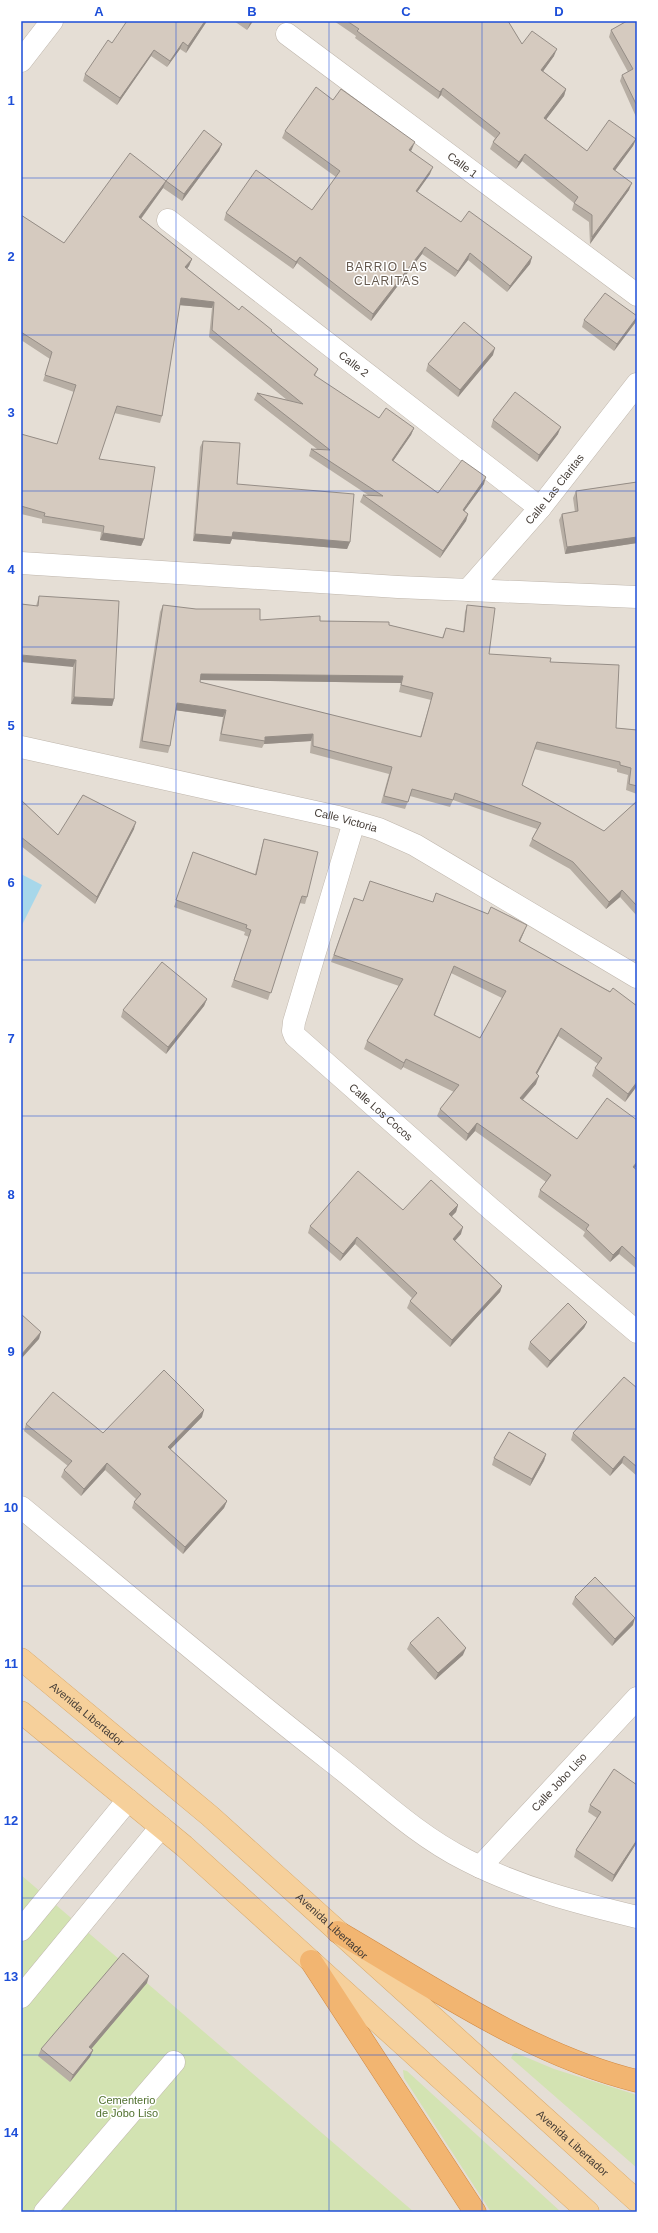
<svg xmlns="http://www.w3.org/2000/svg" width="658" height="2233" font-family="Arial,sans-serif">
	<style>
		.residential { fill: #e5ded5 }
		.green { fill: #d3e3b2 }
		.water { fill: #a7d7ea }
		.lines { fill: none; stroke-linecap: round; stroke-linejoin: round }
		.minor-casing { stroke: #bfb6ac; stroke-width: 23 }
		.major-casing { stroke: #d9aa6c; stroke-width: 23 }
		.highway-casing { stroke: #d08842; stroke-width: 23 }
		.minor { stroke: #fff; stroke-width: 22 }
		.major { stroke: #f6d09b; stroke-width: 22 }
		.highway { stroke: #f2b571; stroke-width: 22 }
		.wall { fill: #b7aea4; fill-rule: evenodd }
		.shaded-wall { fill: #958d86 }
		.building { fill: #d5cabf; stroke: #958d86; fill-rule: evenodd }
		.grid { fill: none; stroke: #1d4ed8; stroke-width: 1; stroke-opacity: 0.55 }
		.labels { text-anchor: middle; stroke-width: 3; stroke-linejoin: round; paint-order: stroke }
		.street-label { font-size: 11px; fill: #443c36; stroke: #fff }
		.park-label { font-size: 11px; fill: #50702e; stroke: #fff }
		.neighbourhood-label { font-size: 12px; letter-spacing: 1px; fill: #65594e; stroke: #fff }
		.neatline { fill: none; stroke: #1d4ed8; stroke-width: 1.5 }
		.grid-label { font-size: 13px; text-anchor: middle; font-weight: bold; fill: #1d4ed8 }
	</style>
	<rect width="100%" height="100%" fill="#f1ece6"/>
	<path class="residential" d="M21,21H637V2212H21Z"/>
	<path class="green" d="M21,1875L414,2212H21Z
		M516,2053L554,2069L637,2095V2168L511,2058L513,2054Z
		M403,2070L407,2071L561,2212H491L404,2078Z"/>
	<path class="water" d="M21,874L42,885L21,927Z"/>
	<g class="lines">
		<g class="minor-casing">
			<g id="minor">
				<path id="s1" d="M287,34L637,295"/>
				<path d="M21,61L52,21"/>
				<path id="s2" d="M168,220L540,508"/>
				<path d="M21,563L398,587L637,597"/>
				<path id="s3" d="M468,590L540,508L637,384"/>
				<path id="s4" d="M21,747L338,817L379,829L415,845L637,977"/>
				<path id="s5" d="M354,822L294,1022L293,1031L295,1036L491,1209L637,1332"/>
				<path d="M21,1507C124,1592 225,1678 330,1760C374,1794 416,1835 466,1860C520,1888 579,1903 637,1917"/>
				<path id="s6" d="M480,1867L637,1698"/>
				<path d="M21,1930L128,1800"/>
				<path d="M21,1997L161,1827"/>
				<path d="M45,2212L174,2062"/>
			</g>
		</g>
		<g class="major-casing">
			<g id="major">
				<path id="s7" d="M21,1659L210,1816L637,2201"/>
				<path d="M21,1712L184,1846L588,2212"/>
			</g>
		</g>
		<g class="highway-casing">
			<path id="highway" d="M338,1932C433,1987 530,2055 637,2081
				M311,1961L475,2212"/>
		</g>
		<use href="#minor" class="minor"/>
		<use href="#major" class="major"/>
		<use href="#highway" class="highway"/>
	</g>
	<path class="wall" d="M207,21L186,53L180,49L167,67L151,56L117,105L83,81L85,74L112,43Z
		M234,21H253L247,30Z
		M334,21H508L522,44L554,56L543,71L566,89L564,96L546,119L587,151L636,139L633,146L615,170L629,190L590,244L589,222L572,210L574,203L522,161L516,169L490,149L493,142L495,138L441,95L438,99L355,38L356,36Z
		M624,21H637V119L620,81L622,75L628,72L609,37L611,30L625,22Z
		M333,100L412,149L411,151L430,174L417,192L461,222L532,257L530,264L507,292L468,260L455,277L422,254L371,321L297,263L293,269L224,220L226,213L312,210L336,177L282,138L285,131Z
		M222,144L219,151L182,201L163,188L141,219L192,259L189,266L187,269L239,310L272,330L271,331L318,369L315,376L379,418L414,428L411,435L393,461L438,493L484,484L464,511L468,514L466,521L440,558L360,502L363,495H368L309,456L311,449H317L254,400L257,393L287,400L209,337L212,308L180,305L162,416L160,423L114,413L99,459L144,539L141,546L100,540L101,532L42,523V519L21,514V434L57,444L74,392L43,381L50,359L21,340V215L64,243L166,181Z
		M584,320L635,323L614,351L582,327Z
		M493,355L458,397L426,371L428,364Z
		M493,420L558,434L537,462L491,427Z
		M203,441L237,484L350,542L347,549L232,539L230,544L193,541L200,447Z
		M637,482V543L565,554L559,520L562,514L575,512L573,498L576,491Z
		M39,596L114,699L112,706L71,704L73,667L36,606Z
		M163,605L260,620L320,621L389,625L442,638L446,628L463,632L465,612L467,605L489,654L550,662L616,728L637,730V794L626,790L628,775L617,772V769L534,749L522,785L604,831L637,801V916L620,897L606,909L570,869L529,846L532,839L537,829L453,800L450,807L410,796L405,809L381,803L389,774L310,753L311,741L264,744L262,748L219,741L223,717L176,710L170,746L168,753L139,748L160,612ZM200,680L401,683L399,692L431,700L420,737L200,682Z
		M21,800L58,835L134,829L95,904L21,846Z
		M264,839L307,897L305,904L299,903L268,1000L231,987L249,937L244,935L245,932L174,907L193,852L255,874L262,846Z
		M354,898L363,901L524,932L520,942L637,1006V1086L625,1102L592,1076L595,1068L598,1064L558,1036L537,1074L536,1084L523,1100L577,1139L637,1120V1165L635,1168L637,1170V1269L619,1254L610,1262L583,1236L585,1232L538,1197L540,1190L546,1182L475,1131L466,1141L437,1116L440,1109L454,1092L403,1067L401,1070L364,1049L367,1041L399,986L331,962ZM451,973L502,998L480,1038L435,1015Z
		M207,999L204,1006L166,1054L121,1017L123,1010Z
		M458,1205L456,1212L452,1216L461,1234L455,1241L502,1286L500,1292L450,1347L407,1308L410,1301L412,1298L355,1244L340,1261L308,1233L310,1226L403,1210Z
		M587,1322L584,1328L547,1368L528,1349L530,1342Z
		M637,1388V1476L622,1463L610,1476L571,1440L573,1433Z
		M202,1417L170,1449L227,1501L224,1508L183,1554L132,1508L134,1502L136,1499L105,1470L81,1496L61,1477L64,1470L68,1466L24,1431L26,1424L103,1433Z
		M546,1454L544,1461L530,1486L492,1465L494,1458Z
		M575,1597L633,1625L612,1646L572,1604Z
		M410,1643L463,1655L435,1680L407,1649Z
		M637,1785V1844H636L612,1882L574,1857L576,1850L597,1818L588,1812L590,1805Z
		M147,1983L91,2049L93,2050L90,2057L70,2082L38,2056L41,2049Z"/>
	<path class="shaded-wall" d="M205,21H207L186,53L188,46Z
		M251,21H253L247,30L250,23Z
		M183,42L180,49L167,67L170,61Z
		M557,49L554,56L539,77L541,70Z
		M154,50L151,56L117,105L120,98Z
		M443,88L441,95L438,99L440,92Z
		M566,89L564,96L542,125L544,118Z
		M636,139L633,146L611,176L613,169Z
		M415,142L412,149L407,157L409,150Z
		M222,144L219,151L182,201L184,194Z
		M525,154L522,161L516,169L519,162Z
		M433,167L430,174L413,198L416,191Z
		M166,181L163,188L137,224L139,217Z
		M632,183L629,190L590,244L592,237Z
		M425,247L422,254L371,321L373,314Z
		M470,253L468,260L455,277L458,271Z
		M300,257L297,263L293,269L296,262Z
		M532,257L530,264L507,292L510,286Z
		M192,259L189,266L183,274L185,267Z
		M181,298L214,302L212,308L178,305Z
		M637,317L635,323L614,351L617,344Z
		M495,348L493,355L458,397L460,390Z
		M561,427L558,434L537,462L539,455Z
		M414,428L411,435L389,467L392,460Z
		M486,477L484,484L460,517L463,510Z
		M468,514L466,521L440,558L443,551Z
		M233,532L350,542L347,549L232,539L230,544L193,541L195,534Z
		M103,533L144,539L141,546L100,540Z
		M637,537V543L565,554L567,547Z
		M21,655L76,660L73,667L21,662Z
		M201,674L403,676L401,683L198,680Z
		M74,697L114,699L112,706L71,704Z
		M177,703L226,710L223,717L174,710Z
		M313,734L311,741L264,744L265,737Z
		M136,822L134,829L95,904L97,897Z
		M622,890L620,897L606,909L609,902Z
		M527,925L524,932L516,949L519,941Z
		M207,999L204,1006L166,1054L168,1047Z
		M561,1028L558,1036L533,1081L536,1073Z
		M406,1059L403,1067L401,1070L404,1063Z
		M539,1076L536,1084L518,1105L520,1098Z
		M637,1082V1086L625,1102L628,1094Z
		M477,1123L475,1131L466,1141L468,1134Z
		M637,1162V1165L630,1174L633,1167Z
		M458,1205L456,1212L447,1221L449,1214Z
		M463,1227L461,1234L450,1246L453,1239Z
		M357,1237L355,1244L340,1261L343,1254Z
		M622,1246L619,1254L610,1262L613,1255Z
		M502,1286L500,1292L450,1347L452,1340Z
		M587,1322L584,1328L547,1368L550,1361Z
		M41,1332L39,1339L21,1359V1355Z
		M204,1410L202,1417L166,1454L168,1447Z
		M546,1454L544,1461L530,1486L532,1479Z
		M624,1456L622,1463L610,1476L613,1469Z
		M107,1463L105,1470L81,1496L84,1489Z
		M227,1501L224,1508L183,1554L185,1547Z
		M635,1618L633,1625L612,1646L615,1639Z
		M466,1648L463,1655L435,1680L438,1673Z
		M637,1840L636,1844L612,1882L614,1875Z
		M149,1976L147,1983L87,2054L89,2047Z
		M93,2050L90,2057L70,2082L73,2075Z"/>
	<path class="building" d="M127,21H205L188,46L183,42L170,61L154,50L120,98L85,74L108,40L112,43Z
		M347,21H508L522,44L532,31L557,49L541,70L566,89L544,118L587,151L609,120L636,139L613,169L632,183L592,237V215L574,203L578,197L525,154L519,162L493,142L500,133L443,88L440,92L357,31L359,29Z
		M627,21H637V106L622,75L633,69L611,30Z
		M316,87L333,100L341,89L415,142L409,150L433,167L416,191L461,222L469,211L532,257L510,286L470,253L458,271L425,247L373,314L300,257L296,262L226,213L256,170L312,210L340,171L285,131Z
		M204,130L222,144L184,194L166,181Z
		M130,153L166,181L139,217L192,259L185,267L239,310L242,306L272,330L271,331L318,369L314,375L379,418L386,408L414,428L392,460L438,493L462,460L486,477L463,510L468,514L443,551L363,495L383,496L311,449L330,450L257,393L303,404L212,330L214,302L181,298L162,416L117,406L99,459L155,467L144,539L103,533L104,526L44,516L45,513L21,506V434L57,444L76,385L45,375L52,352L21,332V215L64,243Z
		M605,293L637,316V317L617,344L584,320Z
		M464,322L495,348L460,390L428,364Z
		M515,392L561,427L539,455L493,420Z
		M203,441L240,443L237,484L354,494L350,542L233,532L232,537L195,534Z
		M637,482V537L567,547L562,514L578,511L576,491Z
		M39,596L119,601L114,699L74,697L76,660L21,655V604L38,606Z
		M163,605L196,609H260V620L320,616V621L389,622V625L443,638L446,628L464,632L467,605L495,608L489,654L551,658L550,662L619,665L616,728L637,730V786L629,784L631,768L620,765V762L537,742L522,785L604,831L637,801V906L622,890L609,902L573,862L532,839L541,823L455,793L453,800L412,789L408,802L384,796L392,767L313,746V734L265,737V741L221,734L226,710L177,703L170,746L142,741ZM201,674L403,676L401,685L433,693L421,737L200,682Z
		M83,795L136,822L97,897L21,837V800L58,835Z
		M264,839L318,852L307,897L302,896L271,993L234,980L251,930L246,928L247,925L176,900L193,852L256,875Z
		M370,881L433,902L436,893L488,914L491,907L527,925L519,941L610,992L613,988L637,1006V1082L628,1094L595,1068L602,1058L561,1028L536,1073L539,1076L520,1098L577,1139L607,1098L637,1120V1162L633,1167L637,1170V1260L622,1246L613,1255L586,1229L589,1225L540,1190L551,1175L477,1123L468,1134L440,1109L459,1085L406,1059L404,1063L367,1041L403,979L334,955L354,898L363,901ZM454,966L506,991L480,1038L434,1015Z
		M162,962L207,999L168,1047L123,1010Z
		M358,1171L403,1210L431,1180L458,1205L449,1214L463,1227L453,1239L502,1286L452,1340L410,1301L417,1293L357,1237L343,1254L310,1226Z
		M568,1303L587,1322L550,1361L530,1342Z
		M21,1314L41,1332L21,1355Z
		M164,1370L204,1410L168,1447L227,1501L185,1547L134,1502L141,1494L107,1463L84,1489L64,1470L72,1461L26,1424L53,1392L103,1433Z
		M624,1377L637,1388V1467L624,1456L613,1469L573,1433Z
		M509,1432L546,1454L532,1479L494,1458Z
		M595,1577L635,1618L615,1639L575,1597Z
		M438,1617L466,1648L438,1673L410,1643Z
		M614,1769L637,1785V1840L614,1875L576,1850L601,1812L590,1805Z
		M123,1953L149,1976L89,2047L93,2050L73,2075L41,2049Z"/>
	<path class="grid" d="M176,21V2212M329,21V2212M482,21V2212M21,178H637M21,335H637M21,491H637M21,647H637M21,804H637M21,960H637M21,1116H637M21,1273H637M21,1429H637M21,1586H637M21,1742H637M21,1898H637M21,2055H637"/>
	<g class="labels">
		<g class="street-label">
			<text dy="4" stroke="none"><textPath href="#s1" startOffset="219">Calle 1</textPath></text>
			<text dy="4" stroke="none"><textPath href="#s2" startOffset="235">Calle 2</textPath></text>
			<text dy="4" stroke="none"><textPath href="#s3" startOffset="133">Calle Las Claritas</textPath></text>
			<text dy="4" stroke="none"><textPath href="#s4" startOffset="333">Calle Victoria</textPath></text>
			<text dy="4" stroke="none"><textPath href="#s5" startOffset="338">Calle Los Cocos</textPath></text>
			<text dy="4" stroke="none"><textPath href="#s7" startOffset="86">Avenida Libertador</textPath></text>
			<text dy="4" stroke="none"><textPath href="#s6" startOffset="116">Calle Jobo Liso</textPath></text>
			<text dy="4" stroke="none"><textPath href="#s7" startOffset="410">Avenida Libertador</textPath></text>
			<text dy="4" stroke="none"><textPath href="#s7" startOffset="734">Avenida Libertador</textPath></text>
		</g>
		<g class="park-label">
			<text x="127" y="2104">Cementerio<tspan x="127" dy="13">de Jobo Liso</tspan></text>
		</g>
		<g class="neighbourhood-label">
			<text x="387" y="271">BARRIO LAS<tspan x="387" dy="14">CLARITAS</tspan></text>
		</g>
	</g>
	<rect width="658" height="2233" fill="none" stroke="#ffffff" stroke-width="44"/>
	<rect x="22" y="22" width="614" height="2189" class="neatline"/>
	<g class="grid-label">
		<text x="99" y="16">A</text>
		<text x="252" y="16">B</text>
		<text x="406" y="16">C</text>
		<text x="559" y="16">D</text>
		<text x="11" y="105">1</text>
		<text x="11" y="261">2</text>
		<text x="11" y="417">3</text>
		<text x="11" y="574">4</text>
		<text x="11" y="730">5</text>
		<text x="11" y="887">6</text>
		<text x="11" y="1043">7</text>
		<text x="11" y="1199">8</text>
		<text x="11" y="1356">9</text>
		<text x="11" y="1512">10</text>
		<text x="11" y="1668">11</text>
		<text x="11" y="1825">12</text>
		<text x="11" y="1981">13</text>
		<text x="11" y="2137">14</text>
	</g>
</svg>
